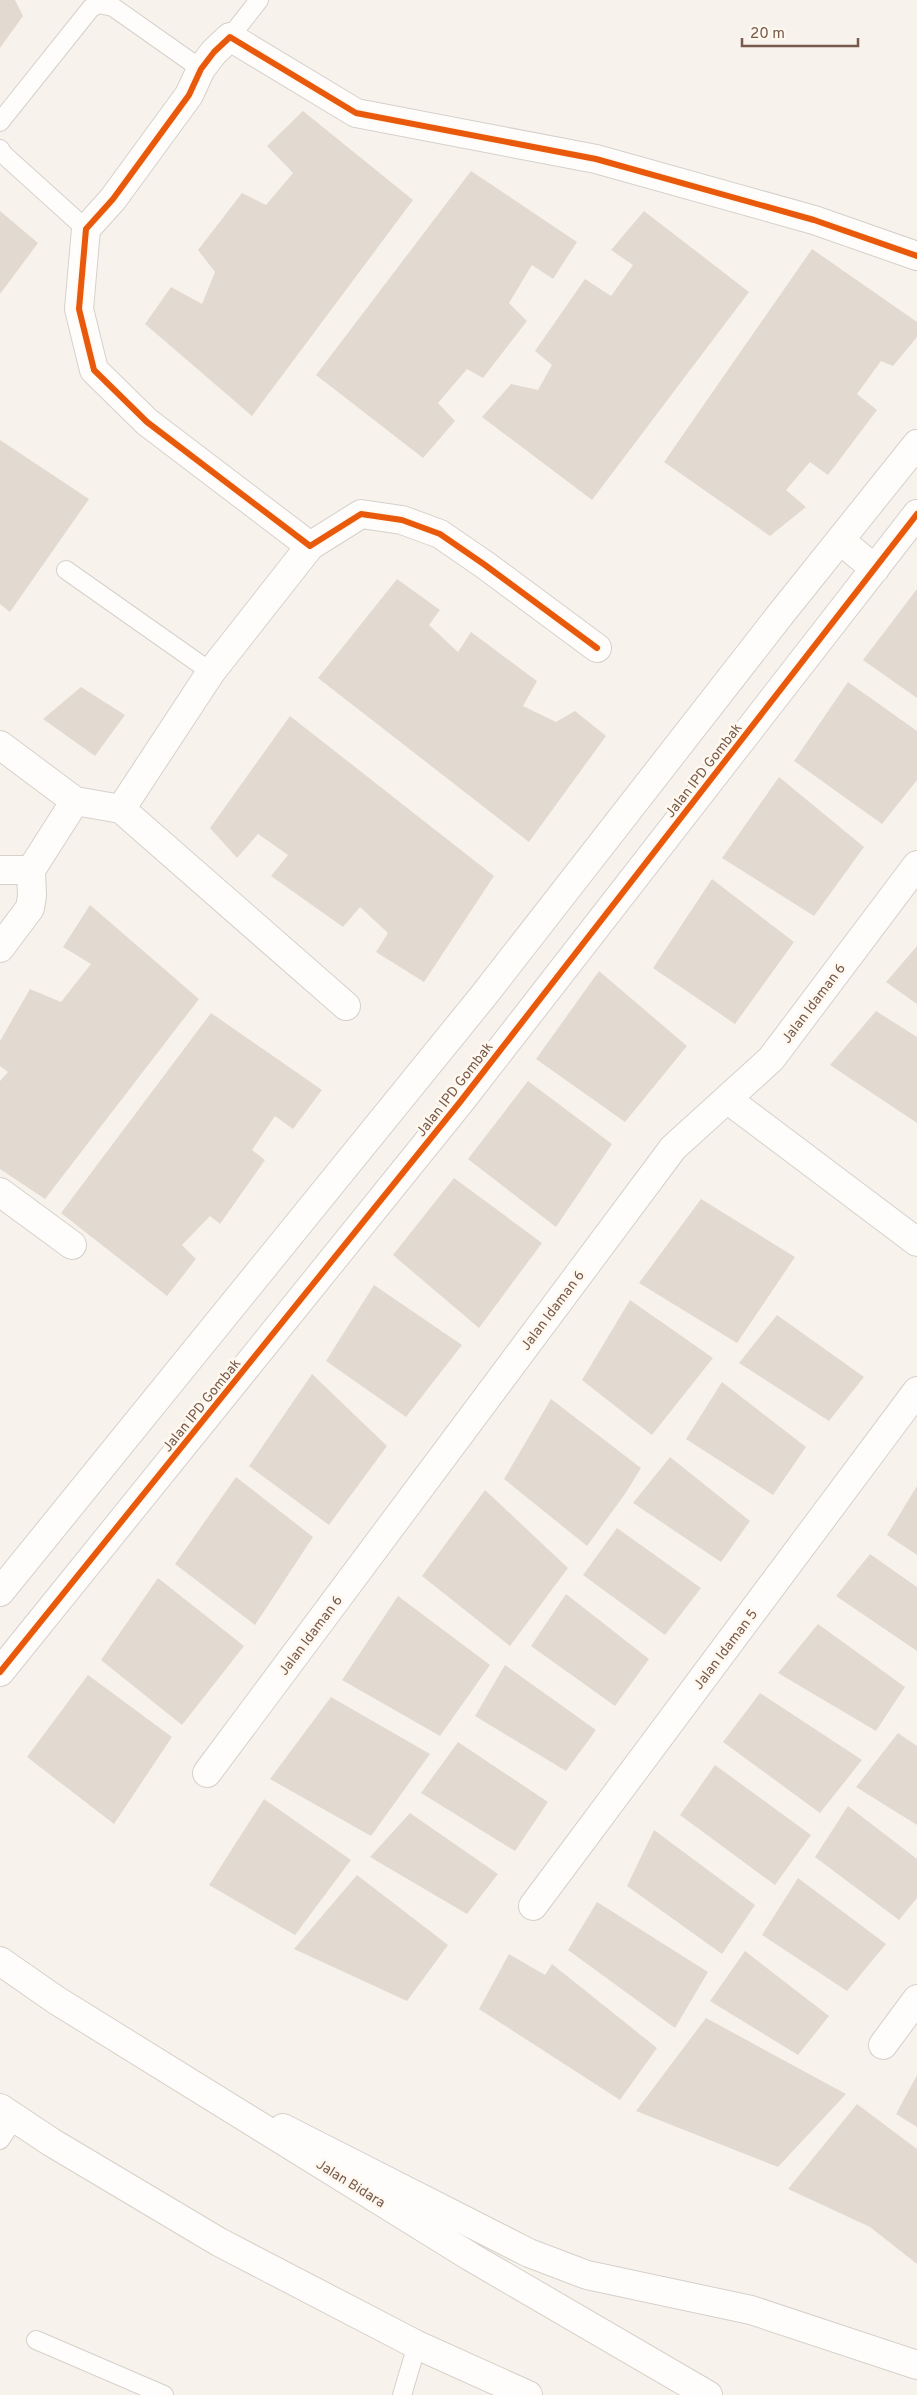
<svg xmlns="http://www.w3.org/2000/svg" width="917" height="2395" font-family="Overpass,sans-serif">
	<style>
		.building { fill: #e2d9d1 }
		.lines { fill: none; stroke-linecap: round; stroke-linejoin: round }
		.lane-casing { stroke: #d6d0c9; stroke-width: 20 }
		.street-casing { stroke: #d6d0c9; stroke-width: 30 }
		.secondary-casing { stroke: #d7d0c8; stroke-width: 30 }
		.lane { stroke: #fefdfc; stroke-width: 18 }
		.street { stroke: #fefdfc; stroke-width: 28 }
		.secondary { stroke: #fefdfc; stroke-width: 28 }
		.cycleway-casing { stroke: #fff8ef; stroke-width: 9 }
		.cycleway { stroke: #e8590c; stroke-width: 6 }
		.labels { text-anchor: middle; stroke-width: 5; stroke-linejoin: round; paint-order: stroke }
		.street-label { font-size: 14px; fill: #775a4c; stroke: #fff8ef }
	</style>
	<rect width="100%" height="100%" fill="#f7f3ec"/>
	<path class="building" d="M0,0H15L23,16L0,48Z
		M303,111L413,200L252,416L145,324L171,287L202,304L215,272L198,250L242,193L266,205L293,173L267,146Z
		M471,171L577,242L553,279L532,265L509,303L527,321L483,378L467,369L438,403L455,421L423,458L316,375Z
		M0,211L38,243L0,294Z
		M644,211L749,292L592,500L482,417L511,384L538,390L552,365L535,351L585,279L611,296L633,265L611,250Z
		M812,249L917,322V337L893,366L881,361L857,394L877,410L828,475L810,462L786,490L806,507L770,536L664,462Z
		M0,440L89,499L10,612L0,604Z
		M397,579L440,610L429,625L458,652L471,632L537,681L523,706L556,722L575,711L606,736L529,842L318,678Z
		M917,589V698L863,660Z
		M848,682L917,731V780L882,824L794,761Z
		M81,687L125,715L95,756L43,719Z
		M290,716L494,876L424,982L376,952L388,933L360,907L343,927L271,876L288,855L258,834L237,858L210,828Z
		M779,777L864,847L814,916L722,858Z
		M712,879L794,942L735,1024L653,968Z
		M90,905L199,999L45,1199L0,1169V1081L8,1072L0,1066V1041L30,989L61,1002L91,964L63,947Z
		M917,946V1004L886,982Z
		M599,971L687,1046L625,1122L536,1059Z
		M876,1011L917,1037V1123L830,1065Z
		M211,1013L322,1090L293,1129L275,1116L252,1150L265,1160L220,1224L210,1216L182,1245L196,1259L167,1296L61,1213Z
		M528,1081L612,1144L556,1227L468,1159Z
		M454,1178L542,1243L479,1328L393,1255Z
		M701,1199L795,1257L737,1343L639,1283Z
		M374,1285L462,1345L406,1417L326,1361Z
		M630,1300L713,1358L652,1435L582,1380Z
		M777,1315L864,1377L829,1421L739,1363Z
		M312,1374L387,1446L329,1525L249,1466Z
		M722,1382L806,1447L773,1495L686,1439Z
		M551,1399L641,1468L625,1494L587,1546L504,1479Z
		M670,1457L750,1521L721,1562L633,1503Z
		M236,1477L313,1537L255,1625L175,1564Z
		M917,1486V1555L887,1535Z
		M485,1490L568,1568L510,1646L422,1576Z
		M617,1528L701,1588L665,1635L583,1575Z
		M870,1554L917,1587V1651L836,1596Z
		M158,1578L244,1646L182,1725L101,1660Z
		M566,1594L649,1659L615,1706L531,1646Z
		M398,1596L490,1665L440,1736L342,1680Z
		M818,1624L905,1687L876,1731L778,1673Z
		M505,1665L596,1730L566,1771L475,1716Z
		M88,1675L172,1737L114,1824L27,1757Z
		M760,1693L862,1760L820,1813L723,1742Z
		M331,1697L430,1754L371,1836L270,1779Z
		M898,1733L917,1746V1825L856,1787Z
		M458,1742L548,1802L515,1851L421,1793Z
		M715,1765L811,1835L775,1885L680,1815Z
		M264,1799L351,1860L295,1935L209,1885Z
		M848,1806L917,1859V1898L899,1920L815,1857Z
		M410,1813L498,1874L467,1914L370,1857Z
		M654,1830L755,1905L722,1954L627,1886Z
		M357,1875L448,1945L407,2001L294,1949Z
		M798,1878L886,1944L847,1991L762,1935Z
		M597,1902L708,1972L675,2028L568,1950Z
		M745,1951L829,2016L798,2055L710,2001Z
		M509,1954L545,1975L552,1964L657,2048L620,2100L479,2009Z
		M706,2018L846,2094L778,2167L636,2111Z
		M917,2075V2127L896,2114Z
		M857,2104L917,2149V2264L870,2227L788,2189Z"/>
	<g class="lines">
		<g class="lane-casing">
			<path id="lane" d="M230,37L259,0
				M0,122L91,8L99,4L113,7L201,69
				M0,149L3,154L86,229
				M66,570L211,672
				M0,2140L15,2118
				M36,2340L164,2395
				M402,2395L417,2345"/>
		</g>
		<g class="street-casing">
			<path id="street" d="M840,540L875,569
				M597,648L485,565L440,534L402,520L361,514L310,546L147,422L94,370L79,309L86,229L113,199L189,95L201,69L214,52L230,37L356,113L596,159L814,220L917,256
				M0,745L75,801L121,809L346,1006
				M121,809L211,672L310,546
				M0,870H31
				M0,948L30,908L32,896L31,870L75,801
				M727,1099L917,1242
				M0,1192L72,1245
				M0,1592L484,995L780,615L917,444
				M0,1672L460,1102L917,514
				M207,1773L673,1148L771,1059L917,865
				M533,1906L917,1391
				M883,2045L917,1999
				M283,2128L529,2253L587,2275L751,2310L917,2365"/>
		</g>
		<g class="secondary-casing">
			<path id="secondary" d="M0,1961L56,2000L471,2257L708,2395
				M0,2108L51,2142L219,2242L417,2345L528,2395"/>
		</g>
		<use href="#lane" class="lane"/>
		<use href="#street" class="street"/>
		<use href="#secondary" class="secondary"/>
		<g class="cycleway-casing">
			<path id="cycleway" d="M597,648L485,565L440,534L402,520L361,514L310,546L147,422L94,370L79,309L86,229L113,199L189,95L201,69L214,52L230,37L356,113L596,159L814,220L917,256
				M0,1672L460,1102L917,514"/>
		</g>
		<use href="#cycleway" class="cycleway"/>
	</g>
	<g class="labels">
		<g class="street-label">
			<text transform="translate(703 770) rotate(-52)" y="5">Jalan IPD Gombak</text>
			<text transform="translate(813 1003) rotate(-53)" y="5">Jalan Idaman 6</text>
			<text transform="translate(454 1089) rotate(-52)" y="5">Jalan IPD Gombak</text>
			<text transform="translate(552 1310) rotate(-53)" y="5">Jalan Idaman 6</text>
			<text transform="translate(201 1405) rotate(-51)" y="5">Jalan IPD Gombak</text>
			<text transform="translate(310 1635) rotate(-53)" y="5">Jalan Idaman 6</text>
			<text transform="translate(725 1649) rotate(-53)" y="5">Jalan Idaman 5</text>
			<text transform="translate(351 2183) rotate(32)" y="5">Jalan Bidara</text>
		</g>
	</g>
	<path d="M742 38v8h116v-8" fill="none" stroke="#775a4c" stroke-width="2.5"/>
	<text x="750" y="38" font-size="15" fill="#775a4c" stroke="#fff8ef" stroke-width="4" paint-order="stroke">20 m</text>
</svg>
